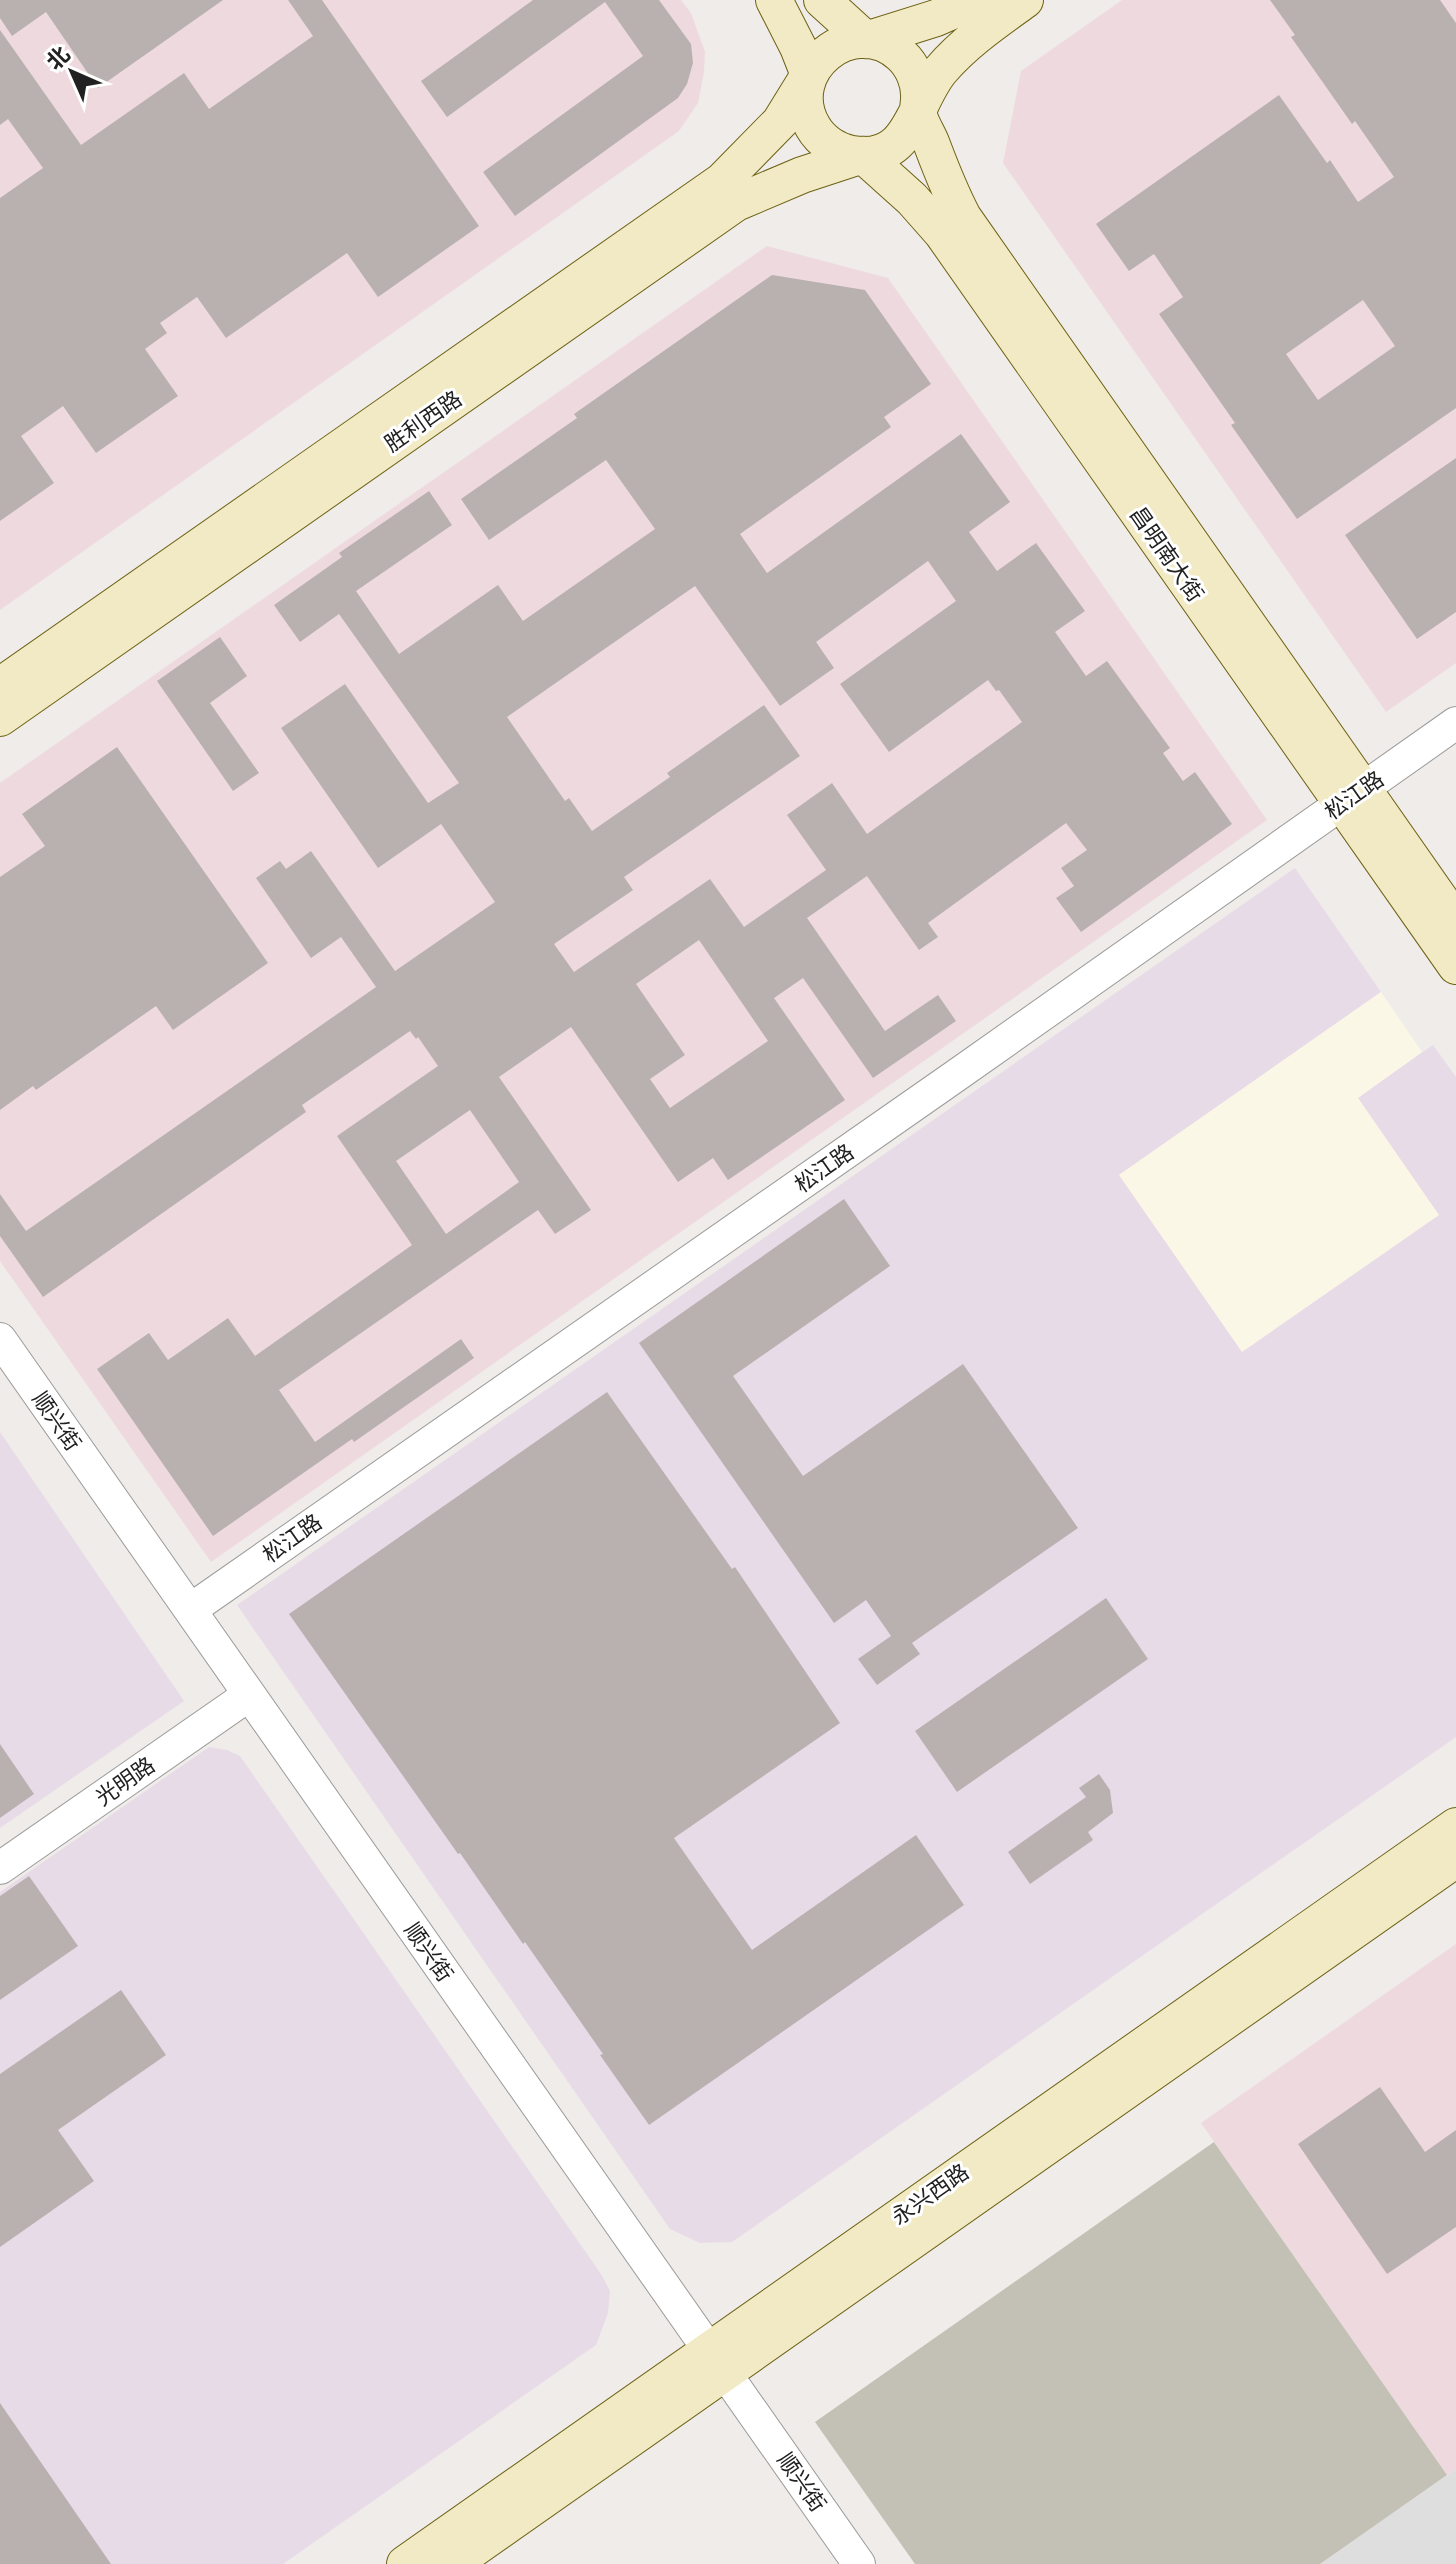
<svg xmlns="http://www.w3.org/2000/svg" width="1456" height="2564" font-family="Karla,'Noto Sans SC',sans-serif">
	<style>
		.residential { fill: #dfdede }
		.commercial { fill: #eedade }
		.industrial { fill: #e8dbe8 }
		.education { fill: #fbf7e6 }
		.construction { fill: #c3c0b5 }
		.building { fill: #b9b1af; fill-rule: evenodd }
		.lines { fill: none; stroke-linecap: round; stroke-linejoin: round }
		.tertiary-casing { stroke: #9b9b9b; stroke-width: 34 }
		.secondary-casing { stroke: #6c6214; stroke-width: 38 }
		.tertiary { stroke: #fff; stroke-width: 32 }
		.secondary { stroke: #f2eac4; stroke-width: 36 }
		.labels { text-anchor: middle; stroke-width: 6; stroke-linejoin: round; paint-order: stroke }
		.street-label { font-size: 22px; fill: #212121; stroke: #fff }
	</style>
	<rect width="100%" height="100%" fill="#f0ece9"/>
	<path class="residential" d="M1456,2469V2564H1320Z"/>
	<path class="commercial" d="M0,0H681L691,13L705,52L704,72L698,103L679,131L0,610Z
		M1122,0H1456V663L1386,712L1003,163L1021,71Z
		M767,246L888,278L1267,820L211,1562L0,1261V783Z
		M1456,1944V2469L1447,2475L1201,2123Z"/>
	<path class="industrial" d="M1295,868L1381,992L1119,1175L1438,1215L1357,1098L1433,1045L1456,1077V1737L732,2242L700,2243L670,2229L237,1605Z
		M0,1432L184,1701L0,1828Z
		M209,1747L227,1750L240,1756L601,2274L610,2291L608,2313L596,2345L283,2564H0V1892Z"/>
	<path class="education" d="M1381,992L1422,1052L1358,1098L1439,1215L1242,1352L1119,1175Z"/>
	<path class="construction" d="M1214,2142L1447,2475L1320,2564H915L815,2422Z"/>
	<path class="building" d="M0,0H223L98,88L46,12L12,36L0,18Z
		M288,0H322L479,226L378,297L347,253L226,338L197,297L160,323L167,333L145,349L178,396L96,453L63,406L21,436L54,483L0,521V198L43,168L8,119L0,125V30L81,145L184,73L209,109L313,36Z
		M533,0H659L691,44L693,63L687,84L678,98L515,216L483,172L643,56L605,2L447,117L421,81Z
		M1270,0H1440L1456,23V408L1297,519L1231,425L1235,423L1159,314L1183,297L1154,254L1129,271L1096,224L1279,95L1327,163L1330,160L1358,202L1394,177L1355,121L1352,124L1291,37L1295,35ZM1363,300L1395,346L1318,400L1286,354Z
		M772,275L865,290L931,384L884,417L891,427L740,534L767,573L961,434L1010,502L969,532L997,571L1036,543L1085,611L1055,632L1086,676L1107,661L1170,748L1163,753L1183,781L1195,772L1232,824L1081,932L1056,898L1074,886L1061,868L1087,850L1066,823L928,923L938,937L919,950L867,876L807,918L885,1031L938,995L956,1021L873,1078L803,978L774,998L845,1100L728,1180L713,1158L678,1182L571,1027L499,1077L591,1210L555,1234L538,1210L279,1390L315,1442L461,1339L474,1358L354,1442L352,1439L213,1536L97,1369L149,1333L168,1360L228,1318L255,1356L412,1245L337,1136L438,1066L418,1037L416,1039L410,1031L302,1105L306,1112L43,1297L0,1236V1194L26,1231L376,987L341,937L311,958L256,878L280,861L286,869L311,851L395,971L495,902L441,824L378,868L281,728L345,684L428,803L459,783L339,614L300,642L274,605L342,557L339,553L429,491L452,525L356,591L399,654L498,585L523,621L655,529L606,460L489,540L461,499L577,418L574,414ZM928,561L956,601L840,684L889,752L988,680L996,691L999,690L1022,722L867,834L832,783L787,815L826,870L744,927L710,879L574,972L554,944L633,890L624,877L800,756L764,705L667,773L670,777L592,831L569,798L565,801L507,717L695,586L780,706L834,668L816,642ZM699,940L768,1041L670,1108L650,1079L685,1055L636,984ZM470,1110L519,1182L446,1234L396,1161Z
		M1456,458V612L1417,639L1345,535Z
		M220,637L247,676L210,703L259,773L233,791L157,681Z
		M117,747L268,963L173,1030L156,1006L36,1090L33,1086L0,1110V877L45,846L22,814Z
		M844,1199L890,1266L733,1376L803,1476L963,1364L1078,1528L912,1643L920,1654L877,1685L858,1659L891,1636L866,1600L834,1623L639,1343Z
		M607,1392L732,1569L735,1567L840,1723L674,1838L752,1950L916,1835L964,1905L649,2125L600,2055L603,2054L525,1942L523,1944L460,1853L458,1854L289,1614Z
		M1106,1598L1148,1659L957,1792L915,1731Z
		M0,1744L34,1794L0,1818Z
		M1099,1774L1110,1790L1113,1813L1088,1832L1093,1840L1030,1884L1008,1852L1086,1797L1079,1788Z
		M29,1876L78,1946L0,2000V1896Z
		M121,1990L166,2055L58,2130L94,2181L0,2247V2074Z
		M1380,2087L1425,2152L1456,2130V2227L1387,2274L1298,2144Z
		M0,2403L111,2564H0Z"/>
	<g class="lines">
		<g class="tertiary-casing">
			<path id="tertiary" d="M0,1339L859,2564
				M190,1610L954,1077L1456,723
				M0,1868L249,1695"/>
		</g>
		<g class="secondary-casing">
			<path id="secondary" d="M822,0L866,40L936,18L977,0
				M1025,0C996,21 965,42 941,70C913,103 912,164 852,154C836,151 821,141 813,127C780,71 853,11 901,55C913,66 920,83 919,99C919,100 918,110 918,111C919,122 928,134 932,145C941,169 951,194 963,217L1456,922
				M0,686L722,181L780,122L809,75L798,47L774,0
				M0,718L736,203L802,175L863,155L912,199L942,233L1456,966
				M405,2564L1456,1826
				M452,2564L1456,1859"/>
		</g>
		<use href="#tertiary" class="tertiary"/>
		<use href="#secondary" class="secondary"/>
	</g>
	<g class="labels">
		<g class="street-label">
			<text transform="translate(423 421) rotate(-35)" y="8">胜利西路</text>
			<text transform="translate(1167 554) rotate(55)" y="8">昌明南大街</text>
			<text transform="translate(1354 795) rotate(-35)" y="8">松江路</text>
			<text transform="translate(824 1168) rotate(-35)" y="8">松江路</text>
			<text transform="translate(57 1421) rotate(55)" y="8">顺兴街</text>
			<text transform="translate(292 1538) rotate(-35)" y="8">松江路</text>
			<text transform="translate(125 1781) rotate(-35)" y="8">光明路</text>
			<text transform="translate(429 1952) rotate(55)" y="8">顺兴街</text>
			<text transform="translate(930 2194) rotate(-35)" y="8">永兴西路</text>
			<text transform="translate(802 2482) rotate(55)" y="8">顺兴街</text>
		</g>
	</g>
	<g transform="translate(72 72) rotate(315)" stroke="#ffffff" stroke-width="6" paint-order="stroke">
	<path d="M0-6L14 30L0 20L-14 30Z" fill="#212121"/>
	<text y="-12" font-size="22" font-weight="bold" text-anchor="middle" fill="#212121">北</text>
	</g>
</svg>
